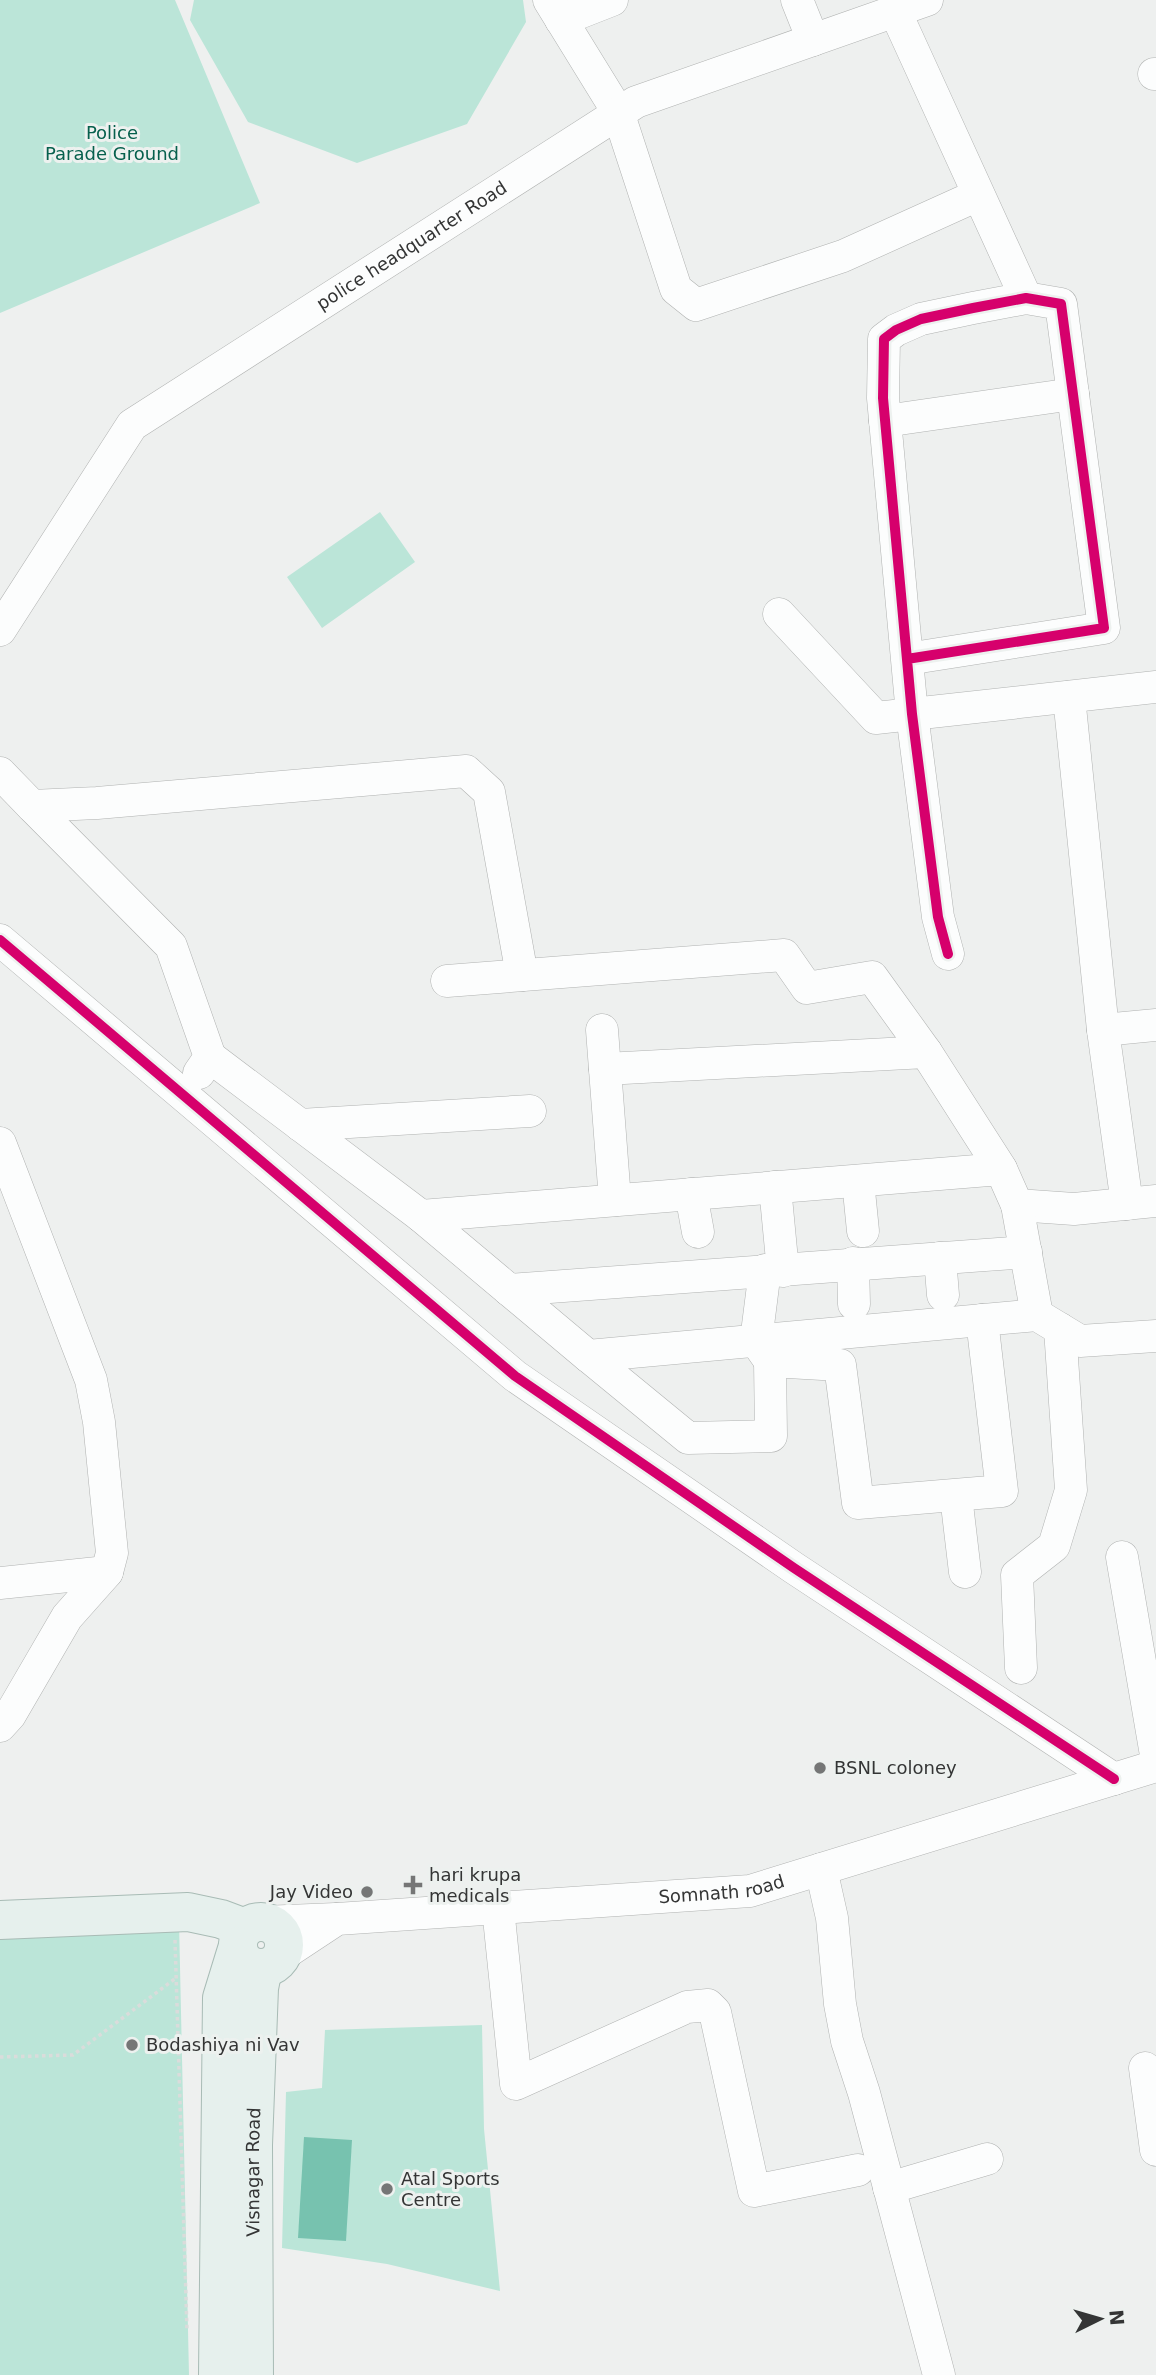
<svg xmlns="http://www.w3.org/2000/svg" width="1156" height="2375" font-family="'DejaVu Sans',sans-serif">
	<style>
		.green { fill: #bbe5d8 }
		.water { fill: #77c2af }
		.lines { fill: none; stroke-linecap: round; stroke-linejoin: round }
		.minor-casing { stroke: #b0b2b1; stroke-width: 33 }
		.major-casing { stroke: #a8bbb5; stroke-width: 40 }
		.path { stroke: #dadcdb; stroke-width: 3.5; stroke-dasharray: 3.5 3.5; stroke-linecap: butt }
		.minor { stroke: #fcfdfd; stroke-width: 32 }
		.major { stroke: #e6f0ed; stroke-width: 38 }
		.cycleway-casing { stroke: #edf1ef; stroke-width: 15 }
		.cycleway { stroke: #d6006c; stroke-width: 10 }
		.poi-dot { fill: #757676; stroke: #edf1ef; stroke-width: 2.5 }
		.labels { text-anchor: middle; stroke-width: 6; stroke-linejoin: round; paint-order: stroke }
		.park-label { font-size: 18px; fill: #06604d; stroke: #edf1ef }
		.street-label { font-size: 18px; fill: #343535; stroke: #edf1ef }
		.poi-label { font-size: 18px; fill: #343535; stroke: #edf1ef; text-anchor: start }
	</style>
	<rect width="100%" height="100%" fill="#eef0ef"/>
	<path class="green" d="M0,0H175L260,203L0,313Z
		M194,0H523L526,22L467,124L357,163L248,122L190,20Z
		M380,512L415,562L322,628L287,577Z
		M179,1921L189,2375H0V1934Z
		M482,2025L484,2129L500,2291L387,2264L282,2248L286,2092L322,2088L325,2030Z"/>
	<path class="water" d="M304,2137L352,2140L346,2241L298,2238Z"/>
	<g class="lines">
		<g class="minor-casing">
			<g id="minor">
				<path d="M549,0L618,112L676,289L696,305L843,256L978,195"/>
				<path d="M797,0L813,40"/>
				<path d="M895,11L1026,298"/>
				<path d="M561,20L612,0"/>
				<path d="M1154,74H1156"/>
				<path d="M885,421L1073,394"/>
				<path d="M779,614L876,718L1156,687"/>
				<path id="s1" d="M0,630L132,425L636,102L927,0"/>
				<path d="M907,659L1104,628L1061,304L1026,298L973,308L921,319L896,330L884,339L883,398L912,714L938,917L948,954"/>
				<path d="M1069,697L1103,1030"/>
				<path d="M0,773L32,806L97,803L466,771L489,792L522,975"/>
				<path d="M32,806L171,946L210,1057L199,1073"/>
				<path d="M0,940L515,1376L794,1568L1114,1779"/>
				<path d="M447,981L784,955L807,988L872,977L926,1052"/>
				<path d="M602,1030L615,1200"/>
				<path d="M210,1057L421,1216L1001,1169L1017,1205L1074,1209L1156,1201"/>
				<path d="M605,1069L926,1052L1001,1169"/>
				<path d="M300,1125L530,1111"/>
				<path d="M0,1143L91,1380L99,1422L112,1553L107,1572L67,1617L10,1715L0,1726"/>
				<path d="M858,1181L863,1231"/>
				<path d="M775,1187L783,1271"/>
				<path d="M691,1194L698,1232"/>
				<path d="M1127,1204L1103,1030L1156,1025"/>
				<path d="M1017,1205L1037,1315"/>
				<path d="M421,1216L588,1356L1037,1315L1080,1341L1156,1336"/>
				<path d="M940,1258L943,1295"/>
				<path d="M853,1263L854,1304"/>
				<path d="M765,1270L756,1341L770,1361L840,1365L858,1503L1002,1491L982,1320"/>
				<path d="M509,1290L1026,1252"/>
				<path d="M588,1356L688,1438L771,1436L770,1361"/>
				<path d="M956,1496L965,1572"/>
				<path d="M1122,1557L1156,1755"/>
				<path d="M0,1583L107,1572"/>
				<path d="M1021,1668L1017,1575L1054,1546L1071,1490L1060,1329"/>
				<path d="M821,1869L832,1918L840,2004L847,2041L864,2093L939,2375"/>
				<path d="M498,1908L516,2084L687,2007L708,2005L715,2012L754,2191L858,2170"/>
				<path d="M263,1922L336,1919"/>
				<path id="s2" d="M281,1956L337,1919L750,1891L1156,1766"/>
				<path d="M1145,2068L1156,2150"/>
				<path d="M889,2188L987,2159"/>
			</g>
		</g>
		<g class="major-casing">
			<g id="major">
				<path d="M0,1920L188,1912L221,1919L245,1928"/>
				<circle cx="261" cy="1945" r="23"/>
				<path d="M218,2375L222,1998L238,1946"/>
				<path id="s3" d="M254,2375L253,2145L259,1988L263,1968"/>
			</g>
		</g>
		<path class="path" d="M175,1940L187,2331
			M0,2057L73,2055L176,1978"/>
		<use href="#minor" class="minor"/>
		<use href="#major" class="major"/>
		<g class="cycleway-casing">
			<path id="cycleway" d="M907,659L1104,628L1061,304L1026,298L973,308L921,319L896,330L884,339L883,398L912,714L938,917L948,954
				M0,940L515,1376L794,1568L1114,1779"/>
		</g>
		<use href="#cycleway" class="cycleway"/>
	</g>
	<g class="poi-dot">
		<circle cx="820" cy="1768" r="7"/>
		<path d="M409.5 1874.5h7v7h7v7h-7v7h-7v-7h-7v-7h7z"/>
		<circle cx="367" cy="1892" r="7"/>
		<circle cx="132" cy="2045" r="7"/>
		<circle cx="387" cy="2189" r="7"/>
	</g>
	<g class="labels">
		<g class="park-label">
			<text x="112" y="139">Police<tspan x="112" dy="21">Parade Ground</tspan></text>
		</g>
		<g class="street-label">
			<text dy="6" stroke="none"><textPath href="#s1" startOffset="576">police headquarter Road</textPath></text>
			<text dy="6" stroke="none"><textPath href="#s2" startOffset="453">Somnath road</textPath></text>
			<text dy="6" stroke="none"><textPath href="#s3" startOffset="203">Visnagar Road</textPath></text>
		</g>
		<g class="poi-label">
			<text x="834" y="1774">BSNL coloney</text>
			<text x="429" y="1881">hari krupa<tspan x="429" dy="21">medicals</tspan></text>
			<text x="353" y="1898" text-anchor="end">Jay Video</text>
			<text x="146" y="2051">Bodashiya ni Vav</text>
			<text x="401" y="2185">Atal Sports<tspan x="401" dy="21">Centre</tspan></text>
		</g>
	</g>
	<g transform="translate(1100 2319) rotate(85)" stroke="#edf1ef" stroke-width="5" paint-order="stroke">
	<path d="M0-5L12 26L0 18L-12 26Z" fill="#343535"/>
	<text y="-10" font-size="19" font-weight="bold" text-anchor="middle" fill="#343535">N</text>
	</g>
</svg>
